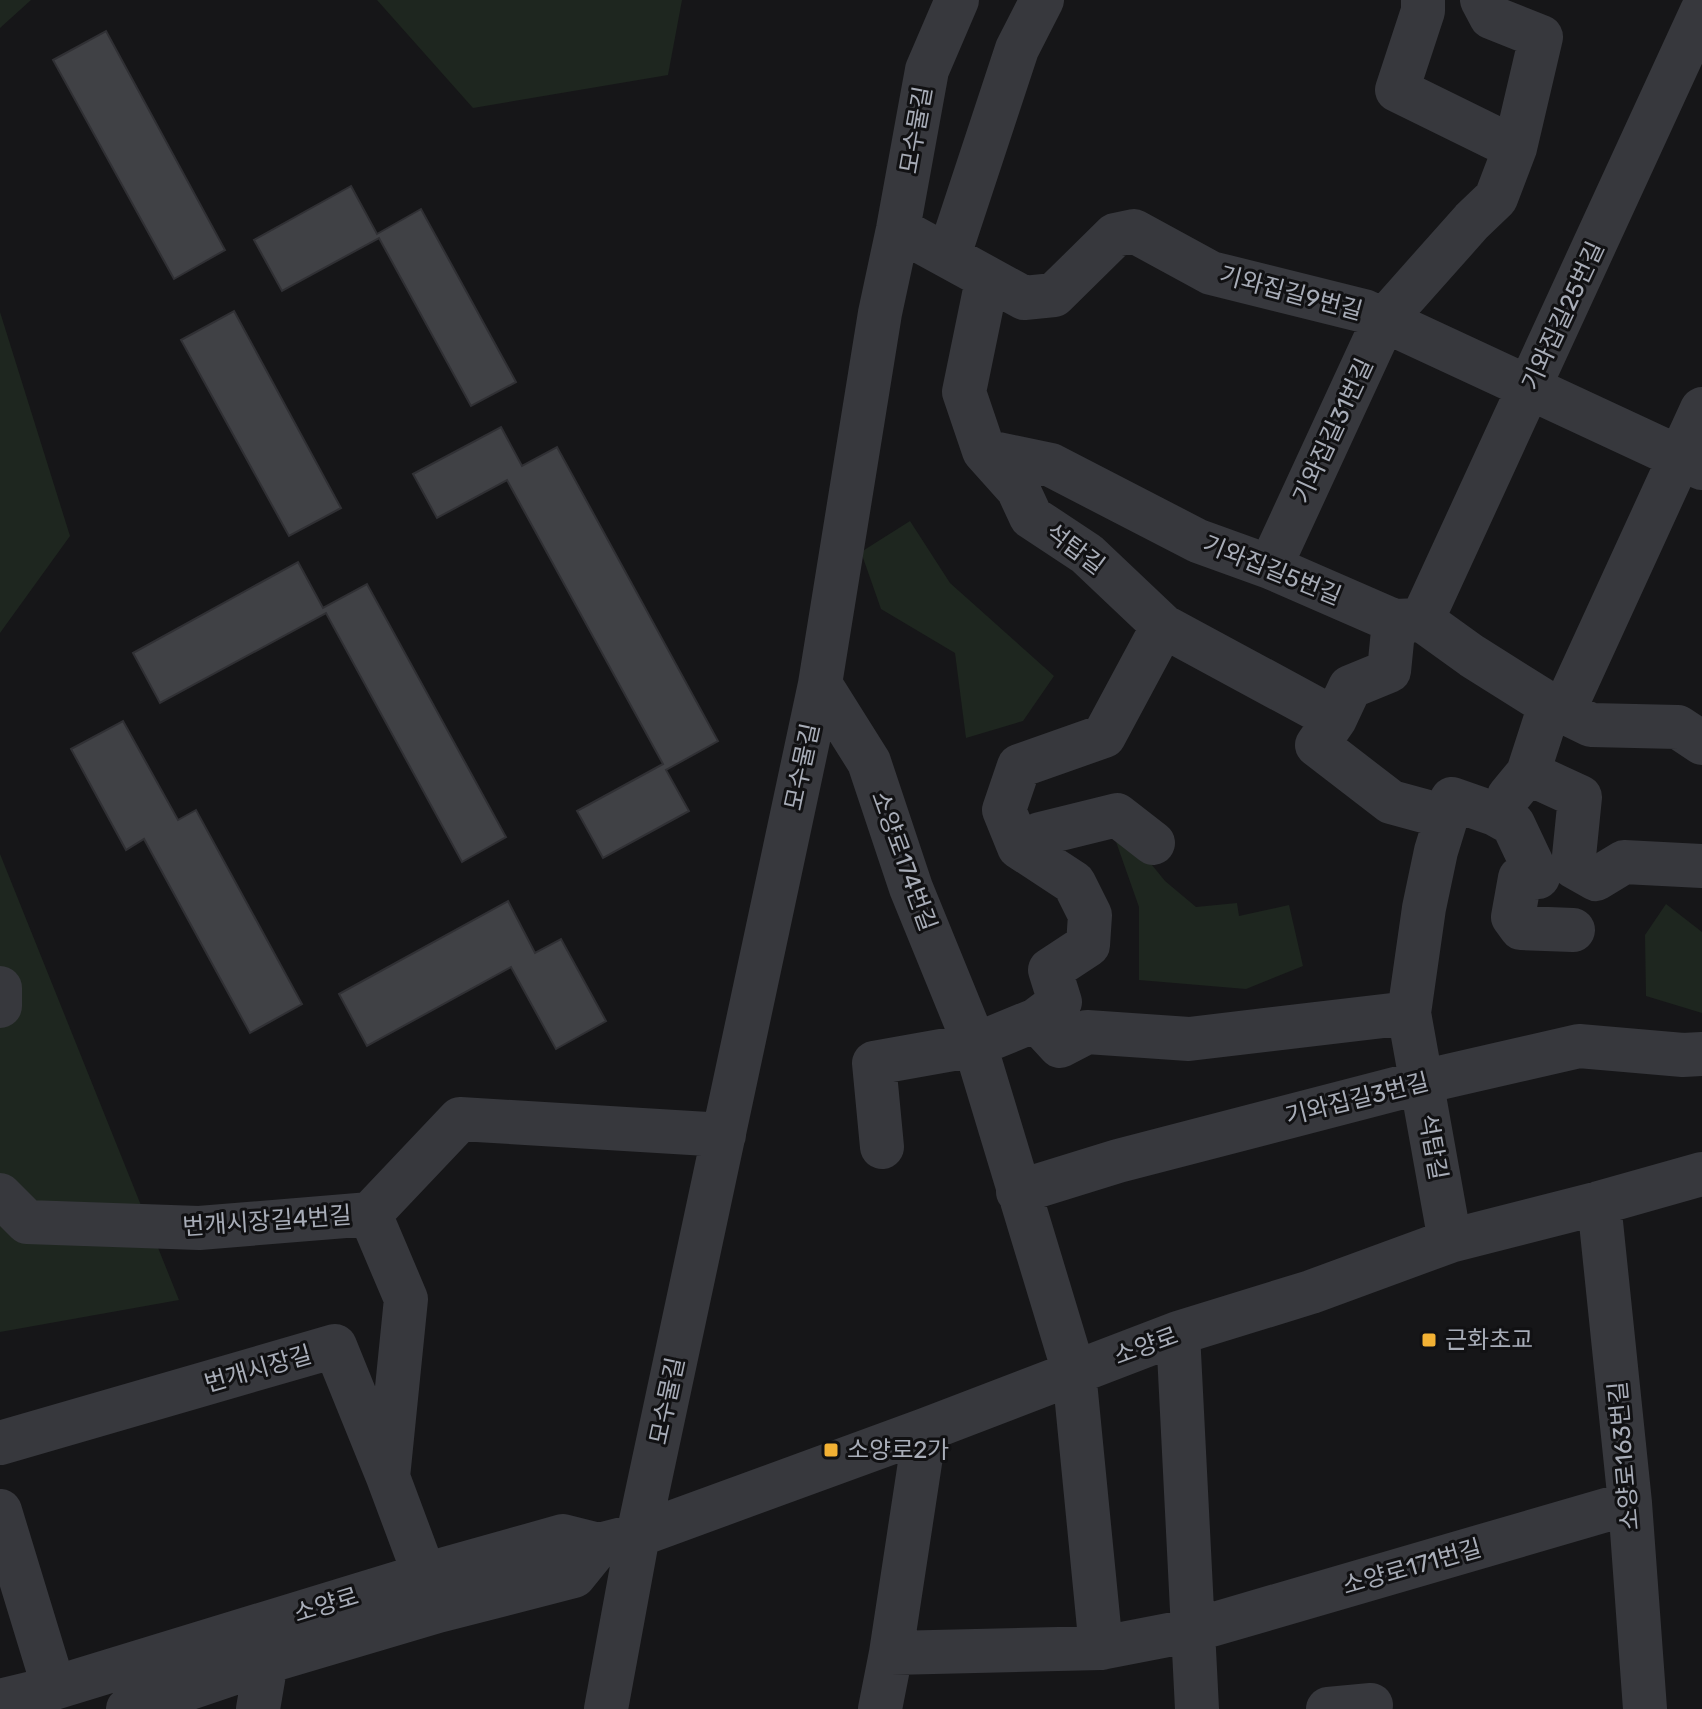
<svg xmlns="http://www.w3.org/2000/svg" width="1702" height="1709" font-family="Rubik,'Noto Sans KR',sans-serif">
	<style>
		.green { fill: #1e261f }
		.building { fill: #404145; stroke: #303034; stroke-width: 2 }
		.lines { fill: none; stroke-linecap: round; stroke-linejoin: round }
		.minor { stroke: #37383d; stroke-width: 44 }
		.poi-dot { fill: #f2b134; stroke: #111113; stroke-width: 3 }
		.labels { text-anchor: middle; stroke-width: 6; stroke-linejoin: round; paint-order: stroke }
		.street-label { font-size: 24px; fill: #a8adb8; stroke: #111113 }
		.poi-label { font-size: 24px; fill: #a8adb8; stroke: #111113; text-anchor: start }
	</style>
	<rect width="100%" height="100%" fill="#161618"/>
	<path class="green" d="M0,0H31L0,28Z
		M377,0H682L668,75L473,108Z
		M0,312L70,536L0,633Z
		M910,521L950,583L1054,676L1023,721L966,738L955,653L881,609L861,552Z
		M1114,836L1143,854L1165,881L1196,907L1237,903L1239,916L1289,905L1303,966L1246,989L1139,980V907Z
		M0,854L179,1300L0,1332Z
		M1666,904L1702,932V1013L1646,996L1645,935Z"/>
	<path class="building" d="M106,31L225,250L174,279L53,60Z
		M351,186L377,234L421,209L516,382L471,406L379,238L282,291L254,240Z
		M234,311L341,508L289,536L181,340Z
		M501,427L522,466L557,447L718,741L666,770L689,811L603,858L577,811L663,764L507,480L437,518L413,474Z
		M298,562L323,608L367,584L506,837L462,862L326,613L160,703L133,653Z
		M123,721L178,820L196,810L302,1004L250,1033L144,839L126,850L71,749Z
		M508,901L535,953L561,939L606,1021L556,1049L511,967L367,1046L339,994Z"/>
	<g class="lines">
		<path class="minor" d="M1423,0V11L1397,90L1515,148
			M898,229L1024,298L1054,295L1115,235L1134,231L1211,273L1364,311L1702,468
			M949,255L1017,49L1042,0
			M987,280L964,392L984,451L1018,489L1031,517L1087,554L1163,626L1335,719
			M984,451L1051,465L1198,541L1270,567L1394,621L1422,620L1472,656L1550,705L1591,725L1678,727L1702,743
			M1270,567L1384,320L1472,221L1496,198L1515,148L1541,37L1491,17L1482,0
			M1422,620L1702,11
			M1394,621L1389,671L1350,687L1335,719L1317,745L1391,802L1446,817
			M1163,626L1104,736L1019,766L1004,810L1019,847L1074,883L1090,915L1088,945L1050,970L1060,1002L1036,1020L1060,1046L1087,1032L1189,1039L1409,1013
			M820,684L869,762L911,888L975,1045L1074,1372L1101,1648
			M1564,710L1702,409
			M1528,773L1580,797L1573,866L1596,879L1624,862L1702,866
			M1509,796L1528,773L1550,705
			M1019,847L1040,834L1117,815L1153,843
			M0,988V1006
			M882,1147L874,1063L975,1045L1036,1020
			M1018,1192L1118,1161L1422,1082L1579,1046L1683,1055L1702,1054
			M0,1195L27,1222L199,1228L370,1214L406,1299L388,1477
			M1599,1203L1630,1503L1645,1709
			M370,1214L460,1119L724,1135
			M1450,1241L1409,1013L1424,908L1436,851L1452,799L1495,814L1513,824L1538,877L1520,878L1513,917L1521,928L1573,930
			M1178,1333L1197,1709
			M0,1443L335,1346L388,1477L438,1611
			M0,1511L54,1688
			M891,1653L1101,1648L1194,1630L1630,1503
			M0,1701L54,1688L424,1575L563,1536L599,1545L638,1535L925,1430L1178,1333L1311,1292L1450,1241L1599,1203L1702,1174
			M128,1709L266,1662L438,1611L574,1576L599,1545
			M258,1709L266,1662
			M606,1709L638,1535L820,684L880,313L898,229L927,70L957,0
			M880,1709L891,1653L925,1430
			M1328,1709L1371,1705"/>
	</g>
	<g class="poi-dot">
		<rect x="1421" y="1332" width="16" height="16" rx="4"/>
		<rect x="823" y="1442" width="16" height="16" rx="4"/>
	</g>
	<g class="labels">
		<g class="street-label">
			<text transform="translate(916 130) rotate(-80)" y="8">모수물길</text>
			<text transform="translate(1291 293) rotate(15)" y="8">기와집길9번길</text>
			<text transform="translate(1563 316) rotate(-65)" y="8">기와집길25번길</text>
			<text transform="translate(1333 431) rotate(-65)" y="8">기와집길31번길</text>
			<text transform="translate(1075 549) rotate(37)" y="8">석탑길</text>
			<text transform="translate(1272 570) rotate(22)" y="8">기와집길5번길</text>
			<text transform="translate(802 767) rotate(-78)" y="8">모수물길</text>
			<text transform="translate(904 861) rotate(70)" y="8">소양로174번길</text>
			<text transform="translate(1357 1099) rotate(-14)" y="8">기와집길3번길</text>
			<text transform="translate(1433 1147) rotate(80)" y="8">석탑길</text>
			<text transform="translate(267 1221) rotate(-4)" y="8">번개시장길4번길</text>
			<text transform="translate(1146 1346) rotate(-20)" y="8">소양로</text>
			<text transform="translate(258 1369) rotate(-16)" y="8">번개시장길</text>
			<text transform="translate(667 1401) rotate(-78)" y="8">모수물길</text>
			<text transform="translate(1624 1456) rotate(-95)" y="8">소양로163번길</text>
			<text transform="translate(1412 1567) rotate(-16)" y="8">소양로171번길</text>
			<text transform="translate(326 1605) rotate(-17)" y="8">소양로</text>
		</g>
		<g class="poi-label">
			<text x="1445" y="1348">근화초교</text>
			<text x="847" y="1458">소양로2가</text>
		</g>
	</g>
</svg>
